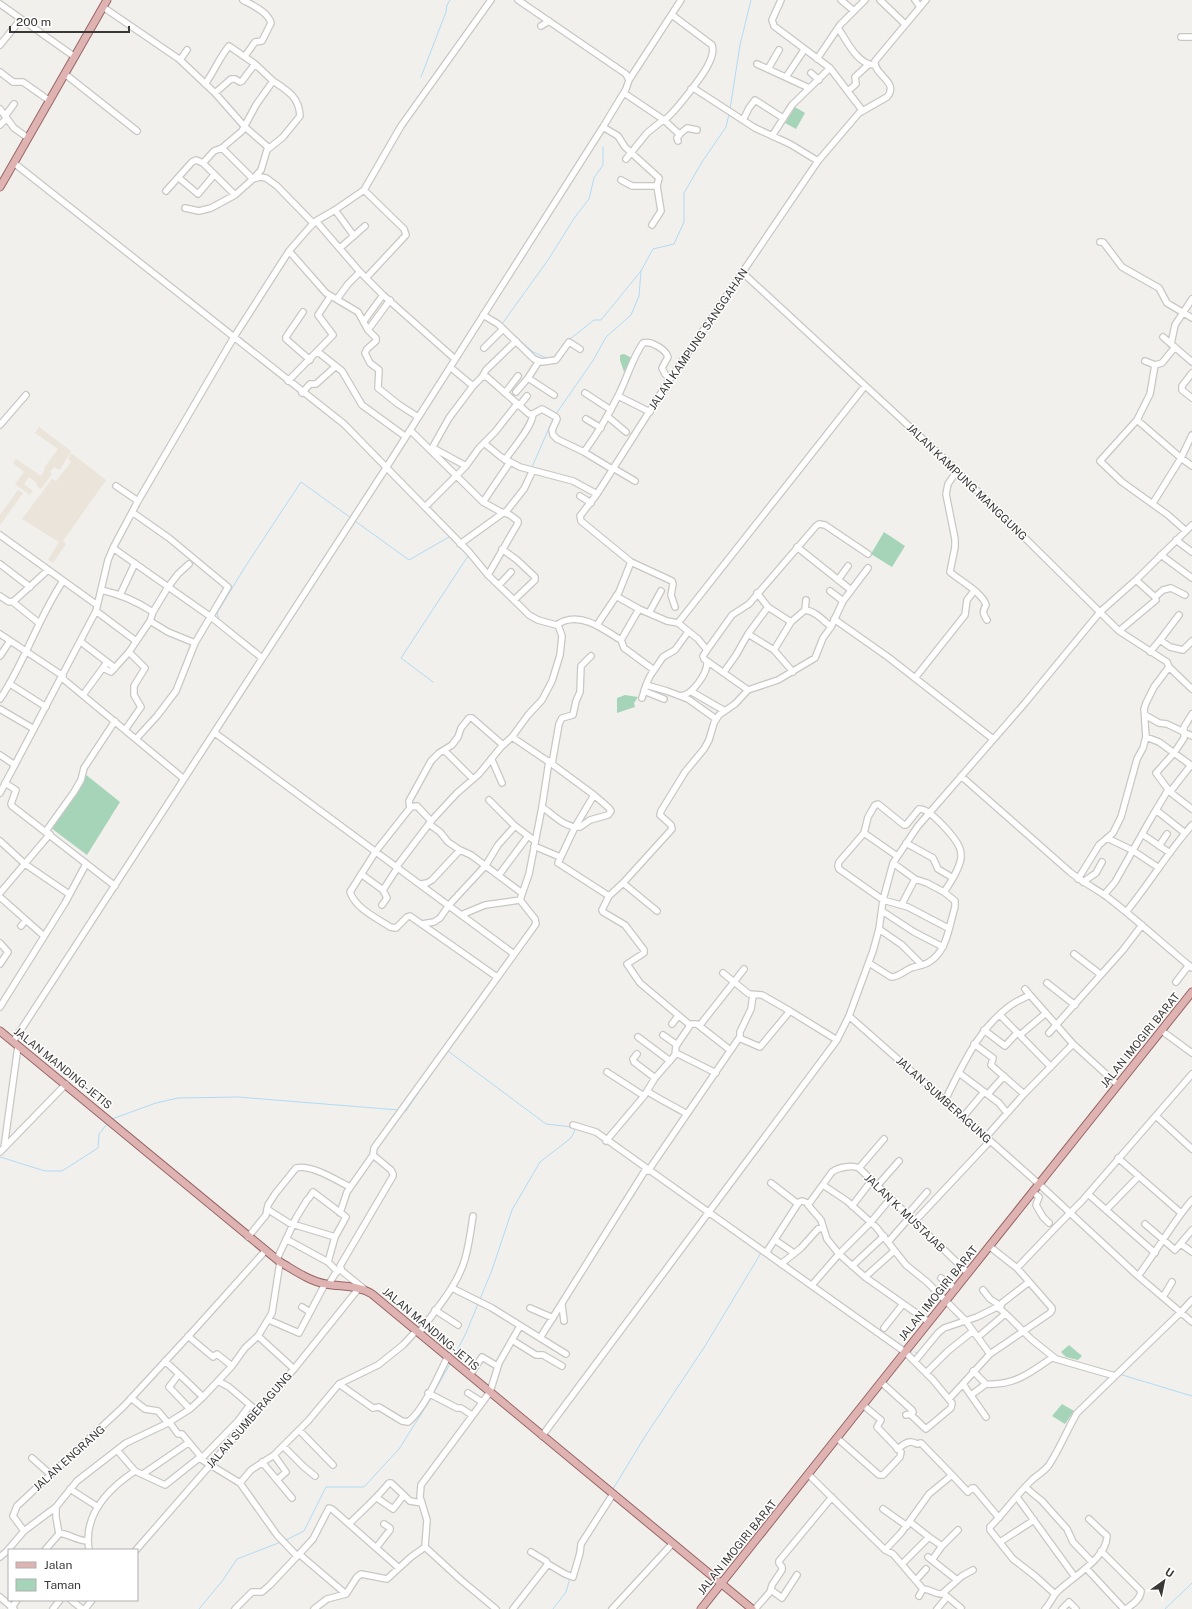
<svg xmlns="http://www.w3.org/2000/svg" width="1192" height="1609" font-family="'Public Sans',sans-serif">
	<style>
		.built { fill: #eae4da }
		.green { fill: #a5d4b9 }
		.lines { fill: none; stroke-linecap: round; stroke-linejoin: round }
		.stream { stroke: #b0dbf5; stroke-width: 1 }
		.minor-casing { stroke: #c9c7c4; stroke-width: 8 }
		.major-casing { stroke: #976765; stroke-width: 9 }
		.minor { stroke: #fff; stroke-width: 5.5 }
		.major { stroke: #dfb3b2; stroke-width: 7 }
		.labels { text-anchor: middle; stroke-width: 3; stroke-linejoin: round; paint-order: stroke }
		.street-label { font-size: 11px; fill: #393837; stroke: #fff }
	</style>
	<rect width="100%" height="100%" fill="#f2f0ec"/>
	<path class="built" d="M39,427L71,451L60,470L54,467L50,472L52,474L41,489L36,485L37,483L29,477L24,484L33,491L30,495L15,484L24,472L13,463L16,459L41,476L45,469L44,468L58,449L35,433Z
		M71,453L106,480L63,541L66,544L53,563L48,560L59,542L22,519L52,479L56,481L71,462L68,459Z
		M18,490L23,493L0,525V515Z"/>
	<path class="green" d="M795,107L805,113L796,129L785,123Z
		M624,354L632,358L624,372L620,360V355Z
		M884,532L905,546L892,567L871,554Z
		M625,695L638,697L634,703L635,707L617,713V698Z
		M85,774L120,802L87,855L51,828Z
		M1069,1345L1082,1356L1078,1360L1066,1357L1061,1352Z
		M1062,1404L1074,1411L1065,1424L1052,1416Z"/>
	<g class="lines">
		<path class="stream" d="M421,77L446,12L447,5L450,0
			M730,109L740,45L751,0
			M570,339L594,320H601L641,271
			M549,359L533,352L502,324L548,260L575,217L589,199L594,178L603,165V147
			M556,414L594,359L606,337L631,315L639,296L641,271L653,249L674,244L684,222V193L702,162L726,127L729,114
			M532,467L553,419
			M355,521L409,560L449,537L468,556L401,658L433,682
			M219,620L217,613L245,567L301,482L351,518
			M448,1051L546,1124L572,1127
			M404,1111H406L431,1074
			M112,1119L156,1103L178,1098L238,1097L399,1110
			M0,1157L45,1171H62L98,1148L99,1134L107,1124
			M684,1191L709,1209
			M712,1211L766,1249
			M769,1251L781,1260
			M785,1263L812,1282
			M816,1285L843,1304
			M480,1299L492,1270L512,1210L540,1162L571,1138L576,1128
			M966,1318L980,1313
			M865,1320L904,1347
			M915,1352L917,1353L935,1333
			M454,1357L466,1333L478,1304
			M1119,1374L1192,1396
			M433,1394L450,1364
			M613,1489L644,1438L705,1346L761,1253L724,1227
			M286,1540L304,1531L326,1487H364L399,1449L432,1397
			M573,1569L578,1546
			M199,1609L223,1580L237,1559L281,1542
			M553,1609L566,1592L570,1578
			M1165,1609L1192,1583"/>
		<g class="minor-casing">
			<path id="minor" d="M243,0C252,5 268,12 271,23L262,41L255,42L245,56
				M518,0L626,74L629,80
				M781,0L772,20L774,26L830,68L862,110
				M841,0L854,11
				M880,0L905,24
				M915,0L920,7
				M0,4L75,57
				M103,7L179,59L215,93L245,127L269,148
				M541,26L549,21
				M838,28C847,41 857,64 874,65
				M1181,37H1192
				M0,45L21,19
				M817,59L840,25L865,0
				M180,60L187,50
				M757,64L809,88
				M768,69L779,50
				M0,72L13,82H23L50,101
				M811,73L819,80
				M65,74L137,131
				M786,77L804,50
				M205,84C214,72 219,58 229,46L255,64L273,81
				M691,89H695L755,128L790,144L818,161
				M848,91L856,84L855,77L868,65
				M215,93L231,79H235L240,82L242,81L255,64
				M624,93L664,120C673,115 705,73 709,63C712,57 714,51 712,45L672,15
				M0,109L14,128L28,138
				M5,116L14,104
				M664,120L678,133H681L687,128L697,130
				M743,120L749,108L755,100L783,118
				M0,125L6,119
				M603,127L618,136L625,147L659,178L657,186L661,211L652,225
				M772,136L792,105L830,68
				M678,141L677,138L680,134
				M626,159L647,133L663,120
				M14,163L344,424L425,507L469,552L488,575L519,605L529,615L538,620L556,625C559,624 561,622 564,621C585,614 604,630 621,640L639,609
				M203,163L214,151L222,148L242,131L256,105L273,81C288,91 299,97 300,116L283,137L267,150L261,170L253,179L222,148
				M179,178L198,194L214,175
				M621,180L632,186H657
				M364,190L404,229L406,235L366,278
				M166,191L192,162L196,160L203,163L235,195
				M185,208L199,211L211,208L235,195L253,179L260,177L266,178L277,186L313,223
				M335,210L354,236
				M316,221L360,272L383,295L455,359
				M1100,242H1103L1122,267L1159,288L1167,303L1192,318
				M340,248L365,226
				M289,251L326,293L358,312L368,330L376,338V341L367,349L365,353L370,363L379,370L378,388L398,404L418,417
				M743,273L950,464L1119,631L1167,662L1169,667L1192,689
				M337,299L348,284L360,272
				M303,312L286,337V339L310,360
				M483,315L498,324L534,359L542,362L556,360L569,342L580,349
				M364,321L383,295
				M368,330L390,300
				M1163,337L1192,362
				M1171,344L1175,325L1192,299
				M484,348L503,329
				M318,352L342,371L362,405L406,437
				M1145,361L1155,365L1162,363L1175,347
				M1155,365L1150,394L1137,420L1100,461L1122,482L1168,515L1186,531
				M450,367L473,386L482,377H487L529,414H533L542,409L556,417L557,419L552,430L553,435L557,439L584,452L612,469
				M1192,373L1182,386V390L1192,398
				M482,377L486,370L516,341
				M528,378L554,395
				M288,381L333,335L318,315L330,297
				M516,392L528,378L539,361
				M302,393L310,384H316L336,366
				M505,393L518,376
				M585,393L611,410
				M618,396L650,412
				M519,406L527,396
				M607,416L626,432
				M586,419L601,428
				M1137,420L1181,458L1192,466
				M0,425L26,395
				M410,430L483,502L499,511L510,515L518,521V523L488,575
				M484,443L501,457L520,467L573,481L597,494
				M433,448L466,466
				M431,450L449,418L473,386
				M584,452C597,434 608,416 618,396C627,379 632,358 643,343C651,340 666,350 668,357L662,368L665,374L670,379
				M505,460C513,448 532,427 533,414
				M613,468L635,481
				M957,471L948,484L946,494L955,539V547L950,572C959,580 983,593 986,605C982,612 983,614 987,620
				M116,486L138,501
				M580,496L591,503
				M483,502L510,462
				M1153,503L1181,458L1192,435
				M425,507L466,466L479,448L495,432L517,404
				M132,512L169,538L228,587L195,643L176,691L157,716L136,739
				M505,513L524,489L532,472
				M0,535L97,605
				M1176,540L1192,552
				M460,544L503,513
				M797,547L851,590
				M113,548L211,617L262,658
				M502,549L517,560L535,577V580L514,600
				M1161,555L1192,578
				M0,564L30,587
				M838,580L848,566
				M499,585L511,572
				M101,590C120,594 136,601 153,612
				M120,595L135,563
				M0,596L9,602L14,601L48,570
				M616,596L639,609L667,621L678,623L698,639L707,650L703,656L704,659L748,690
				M1155,597L1163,590L1171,588L1185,595
				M843,601L868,568
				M13,602L39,623
				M675,607L671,595L673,584L672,581L631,562L581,521L580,516L597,494L670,379L818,161L859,113L887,97C900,82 873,75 875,61L926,0
				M768,607L791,622
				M805,610L806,600
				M96,611L136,641
				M649,613L661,591
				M834,619L888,657L993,739
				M150,621L168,632L195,643
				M678,623L865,386
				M597,625L619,592L631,562
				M1119,631L1156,600L1155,597L1136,580
				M688,632L675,650L663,657L650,676L646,685L667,691L688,699L716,719
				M0,634L63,676
				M748,634L768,607L757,593
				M621,640L624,648L654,670
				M1160,640L1179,615
				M81,642L115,668
				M707,650L732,615L749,604L816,526L819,524L825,525L868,554
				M774,650L791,622L805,610C815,611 823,620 831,627
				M1150,652L1160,640L1170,647L1183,650L1192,641
				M0,656L10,641
				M103,668L111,672L129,652L150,621L153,612L168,587L178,574L189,564
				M724,672L736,655L748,634L774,650L793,672
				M62,678L184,779
				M915,678L965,615L967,600L974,591
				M10,684L46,707
				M644,691L664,699
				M692,692L725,711
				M83,695L105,665
				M681,696C693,694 708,673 707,661
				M642,698L645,688
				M0,699C25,662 38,618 63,581
				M0,709L34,729
				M1192,714L1184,727V738L1174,753L1156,773L1170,792L1192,809
				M1145,715L1159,723L1167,724L1192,736
				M125,730L141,707L134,695V686L145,668L129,652
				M215,733L514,954
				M512,737L552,764L594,795L575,827L558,863L609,896
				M1146,737L1159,742L1192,766
				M444,750L473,779
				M0,755L15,765
				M492,760L502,783
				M552,764L559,724L562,718L573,715L576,701L580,692L581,666L591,656
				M961,776L1070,872C1081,881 1094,888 1106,896C1136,919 1163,944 1192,968
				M5,783L16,790L11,804L12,806L115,886
				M1170,792L1191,765
				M0,793L96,611L108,560L113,548L138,501L234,337L289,251L309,228L316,221L335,210L364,190L401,126L491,0
				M489,800L515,826L535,841
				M411,807L417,806L431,821
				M542,807C554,815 564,828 580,827L590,820L608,815L611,811L609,808L594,795
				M1156,810L1185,833
				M429,824L440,832L448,842L460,850L471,855L522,893
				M46,831L74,792L81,780L84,768L115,721
				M864,833L897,856
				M1142,834L1170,853
				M1107,838L1132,850L1159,868
				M0,841L25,864L69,894
				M906,843L933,858L938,869L953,878
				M534,846L560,857
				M1159,846L1167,834
				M397,866L432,820L457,793L479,774L501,747L512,737L528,715L542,700L552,681L560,655L562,636L558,625
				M361,874L383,890
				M499,875L528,836
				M1078,879L1099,845L1113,833L1121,817L1137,759L1143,748L1146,737L1144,709L1146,703L1154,687L1169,667
				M1083,882L1096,873L1102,862
				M623,883L657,911
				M421,884L427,883L432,880L460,850
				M944,892C951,882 959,870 961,858C961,856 961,851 960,849C957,839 929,807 919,809L906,825H904L878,804L875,805L868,817L864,833L839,862L838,866L839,869L883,900L908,907L948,928
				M0,893L50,834
				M1104,895L1115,882L1150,820L1168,790
				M0,897L44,936
				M902,904L915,879
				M382,905L387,898L383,890L398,867
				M882,911L914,932L943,947
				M1126,912C1149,884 1168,852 1192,825
				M461,915L485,905L520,900
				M422,924L434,922L440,918L449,905L486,865L498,845L515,826
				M21,926L26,920
				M879,929L902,945L922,965
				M0,943L8,952L0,964
				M1074,954L1100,974
				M869,963L891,977C899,977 904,971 911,968C917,966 923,966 929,962C947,952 949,926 955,907V901L944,892L927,883L915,879L893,863
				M723,973L734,982L744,969
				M497,977L410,916L407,917L396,928L390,927C377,918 356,909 350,892L376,851L410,808L409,801L431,761L439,753L452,745L458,737L461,728L469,718H472L503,745
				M1176,982L1189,965
				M1047,983L1075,1005
				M1025,989L1030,995
				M0,1007L65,903L86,864
				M1000,1015L1051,1067
				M849,1016L1039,1184L1138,1276L1192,1322
				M672,1024L678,1016
				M690,1025L640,983L627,964L644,953V950L625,925L603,912L602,910L609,896L623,883L672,829L671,825L660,815L661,811L685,772L704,749L709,740L714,723L719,715L735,704L748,690L778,680L815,658L823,638L831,627L843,601L830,591
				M700,1025L734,982L749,994L762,995L790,1011
				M984,1030L1005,1046L1017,1033
				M1162,1031L1192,1053
				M1049,1033L1123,950L1142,925
				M663,1035L677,1045
				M1020,1035L1046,1013
				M638,1037L670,1061
				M740,1038V1032L751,1009L753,995
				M13,1042L386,468L603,127L626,89L629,80L681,0
				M974,1044L993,1058L991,1065L1024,1094
				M1073,1044L1118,1085
				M676,1053L716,1073
				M637,1054L633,1059L634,1062L655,1078
				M607,1072L644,1096
				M959,1073L999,1103L1007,1113
				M647,1091C660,1100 674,1106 687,1114
				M988,1094L1004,1076
				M945,1100C964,1063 977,1030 1011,1005C1017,1001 1024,998 1030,995L1073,1044L1024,1094L986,1137
				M1156,1116L1192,1149
				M963,1117L984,1092
				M573,1125L596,1132L905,1352L933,1380L952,1403L951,1408L926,1429L910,1414L906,1415
				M606,1141L644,1096L655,1078L675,1055L676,1046L691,1024H697L730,1050
				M4,1148L18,1046
				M0,1152L66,1084
				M1118,1158L1181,1213
				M859,1168L884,1139
				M648,1171L739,1038L760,1047L790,1011L837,1040
				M771,1183L798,1204
				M823,1185L847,1201L876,1227L906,1265L927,1282L965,1320L990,1354L1050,1313L1052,1310V1308L1017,1268L989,1246
				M877,1186L899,1161
				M1033,1192L1039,1197L1036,1205L1043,1217L1049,1223
				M1088,1194L1155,1253
				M309,1198L313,1192L346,1217L335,1237L328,1262L337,1271
				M852,1206L872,1180
				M267,1209L289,1223L335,1237
				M1106,1210L1139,1176
				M340,1213L347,1192L373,1155
				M908,1214L927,1192
				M915,1221L990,1141
				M1145,1224L1175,1250L1192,1230
				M248,1237L266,1215L268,1205L275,1194L296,1168C311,1164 336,1180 350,1187
				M286,1239L328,1262
				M775,1240L794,1253
				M888,1242L910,1217
				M1181,1244L1192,1252
				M766,1253L799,1202L802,1201L808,1203
				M277,1259L296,1218L307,1200
				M781,1264L801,1248L818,1229L823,1228
				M852,1266L884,1236
				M1017,1268L1057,1226L1082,1201L1192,1074
				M1138,1276C1157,1251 1172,1223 1192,1200
				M865,1277L894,1251
				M941,1278L956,1289
				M329,1284L335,1274L339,1270
				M812,1285L839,1254L871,1222L890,1199
				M452,1288L492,1308L566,1354
				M364,1289L342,1271L340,1266L393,1176V1174L391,1170L373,1155L374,1148L536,924L535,919L520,900L529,874L542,807L549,761
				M983,1290L990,1299L1001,1306
				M1163,1297L1172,1282
				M562,1305L564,1321
				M302,1307L310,1312
				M530,1308L553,1318
				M998,1308L1002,1303L1029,1282
				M435,1310L458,1325
				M269,1320L299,1333L325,1284
				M929,1322L865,1277L839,1254L827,1239L821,1220L808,1205L832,1172C839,1167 852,1165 859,1168L968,1273
				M884,1328L903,1304
				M419,1333C435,1310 457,1287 465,1259C469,1245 471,1230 473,1216
				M188,1336L213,1357L217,1354L232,1366
				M258,1336L294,1369
				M978,1337L1005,1314
				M540,1338L646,1169
				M512,1340L536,1355H543L562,1366
				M165,1361L179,1374L169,1387L190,1409
				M915,1361L938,1333L944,1328L977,1317L995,1308H999L1009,1317L1031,1339L1056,1359L1115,1376
				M973,1371L986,1384
				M926,1373L948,1351L973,1331
				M179,1374L203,1397
				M470,1375L482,1357L497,1366
				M218,1381L229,1387L257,1411
				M881,1382L912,1410L913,1412L911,1415
				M339,1384L373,1408L379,1407L402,1421L408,1422C424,1410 439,1374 448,1356
				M963,1384L986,1417
				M428,1393L457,1408H461L472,1415
				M468,1393L482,1402
				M971,1395L986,1384C1015,1386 1031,1372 1053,1357
				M131,1398L145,1409L158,1411L168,1423
				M949,1399L990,1354
				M170,1423L178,1434H182L202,1458L238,1421L250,1405
				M299,1430L333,1465
				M542,1436L837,1040L849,1016L873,951L879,929L883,900L893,863L918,826L1025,703L1100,612L1136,580L1192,525
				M837,1438L879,1475H883L900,1457L901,1452L877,1427L881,1420L863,1405
				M283,1446L304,1467L315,1476
				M897,1449C905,1444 909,1439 917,1444L921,1443L952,1475
				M117,1450L135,1471
				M274,1455L286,1472L277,1480
				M32,1458L50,1474
				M262,1462L292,1498
				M143,1474L188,1443
				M808,1474L885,1550L893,1554L923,1589C930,1589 936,1595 943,1594
				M240,1483L277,1535L297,1556
				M1025,1487L1042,1501L1067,1529L1073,1542L1092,1562
				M70,1489L98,1507
				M1017,1497L1075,1577
				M377,1498L393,1509L404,1495
				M883,1509L907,1526
				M910,1522L929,1537
				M349,1524C363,1510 377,1498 389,1483H391L410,1501L422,1503
				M24,1531L56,1507
				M59,1533C69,1534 78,1541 88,1541
				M1000,1542L1034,1520
				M425,1547L461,1580L496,1609
				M376,1548L390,1530V1528L384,1524
				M45,1550L59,1534L56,1517V1507L77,1481L126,1443L168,1423L190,1409L203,1397L232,1366L245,1348L258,1336L272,1313L280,1262
				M89,1550C83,1515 108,1489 135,1471L165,1485L199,1458L240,1483L251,1470L274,1455L308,1421L339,1384L378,1365L403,1345L416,1331
				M136,1550L294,1369L359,1288
				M885,1550L901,1533L929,1494L952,1475L968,1492L972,1488H974L999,1518
				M1101,1551L1141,1591C1141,1599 1132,1605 1126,1609
				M531,1552L546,1561L548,1564
				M299,1554L346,1594
				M0,1557L7,1551L24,1531L13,1516L17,1506L124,1406L195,1329L266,1250
				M928,1557L957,1580
				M932,1560L942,1546L958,1530
				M902,1564L929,1537L942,1546
				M1086,1568L1124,1609
				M916,1580L926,1569
				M771,1590L782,1598L797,1575
				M1055,1594L1035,1576L1013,1559L990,1530V1527C1004,1513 1015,1497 1029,1483C1035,1476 1043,1473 1049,1465C1060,1448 1067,1430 1077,1413L1181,1312L1192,1300
				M919,1596L923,1589
				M0,1597L14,1609
				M71,1600L82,1609
				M961,1608L943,1593L962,1576L973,1570
				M11,1609L17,1600
				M53,1609L60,1600
				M85,1609L92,1600
				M235,1609L252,1592H262L270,1585L302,1551L313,1539L329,1508L332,1509L399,1568
				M314,1609L327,1599L346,1594L357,1577L361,1574L387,1579L411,1557L425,1547L427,1520L420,1497L421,1485L490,1392L499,1363L520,1326
				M513,1609L548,1564L565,1574L573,1577L580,1553L581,1544L613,1494
				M612,1609L672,1544
				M755,1609L770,1592L772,1585L782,1570V1567L779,1563V1561L832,1497
				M937,1609L947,1597
				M1045,1609C1050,1604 1052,1598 1056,1593C1070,1578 1107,1559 1107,1536L1089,1519
				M1062,1609L1069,1602L1076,1609"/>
		</g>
		<g class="major-casing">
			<path id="major" d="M0,187L107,0
				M0,1031L280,1262C294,1270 309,1281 326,1284C341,1287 358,1285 372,1294L752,1609
				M701,1609L905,1352L1192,992"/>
		</g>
		<use href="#minor" class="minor"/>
		<use href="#major" class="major"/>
	</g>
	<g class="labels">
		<g class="street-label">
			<text transform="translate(698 339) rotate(-56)" y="4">JALAN KAMPUNG SANGGAHAN</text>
			<text transform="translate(967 482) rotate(44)" y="4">JALAN KAMPUNG MANGGUNG</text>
			<text transform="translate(1140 1040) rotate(-51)" y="4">JALAN IMOGIRI BARAT</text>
			<text transform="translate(63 1068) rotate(39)" y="4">JALAN MANDING-JETIS</text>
			<text transform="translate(944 1100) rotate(42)" y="4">JALAN SUMBERAGUNG</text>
			<text transform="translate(905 1213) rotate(44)" y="4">JALAN K. MUSTAJAB</text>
			<text transform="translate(938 1293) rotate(-51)" y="4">JALAN IMOGIRI BARAT</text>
			<text transform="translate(431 1329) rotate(40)" y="4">JALAN MANDING-JETIS</text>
			<text transform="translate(249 1420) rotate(-49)" y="4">JALAN SUMBERAGUNG</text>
			<text transform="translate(69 1458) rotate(-42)" y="4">JALAN ENGRANG</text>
			<text transform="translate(737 1547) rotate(-51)" y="4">JALAN IMOGIRI BARAT</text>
		</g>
	</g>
	<rect x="8" y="1549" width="130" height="52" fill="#ffffff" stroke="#b0afaf"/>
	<rect x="16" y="1562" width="20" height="6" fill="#dfb3b2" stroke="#b0afaf"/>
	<text x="44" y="1569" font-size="12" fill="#393837">Jalan</text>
	<rect x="16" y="1579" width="20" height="12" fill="#a5d4b9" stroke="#b0afaf"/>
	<text x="44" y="1589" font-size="12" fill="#393837">Taman</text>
	<g transform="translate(1164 1581) rotate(33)" stroke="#ffffff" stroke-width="3" paint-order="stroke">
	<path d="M0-3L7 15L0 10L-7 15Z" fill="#393837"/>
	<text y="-6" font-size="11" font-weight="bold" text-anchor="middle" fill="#393837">U</text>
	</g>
	<path d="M10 26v6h119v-6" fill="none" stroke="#393837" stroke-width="2"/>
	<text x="16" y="26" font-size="12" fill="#393837" stroke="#ffffff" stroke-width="3" paint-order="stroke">200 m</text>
</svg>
